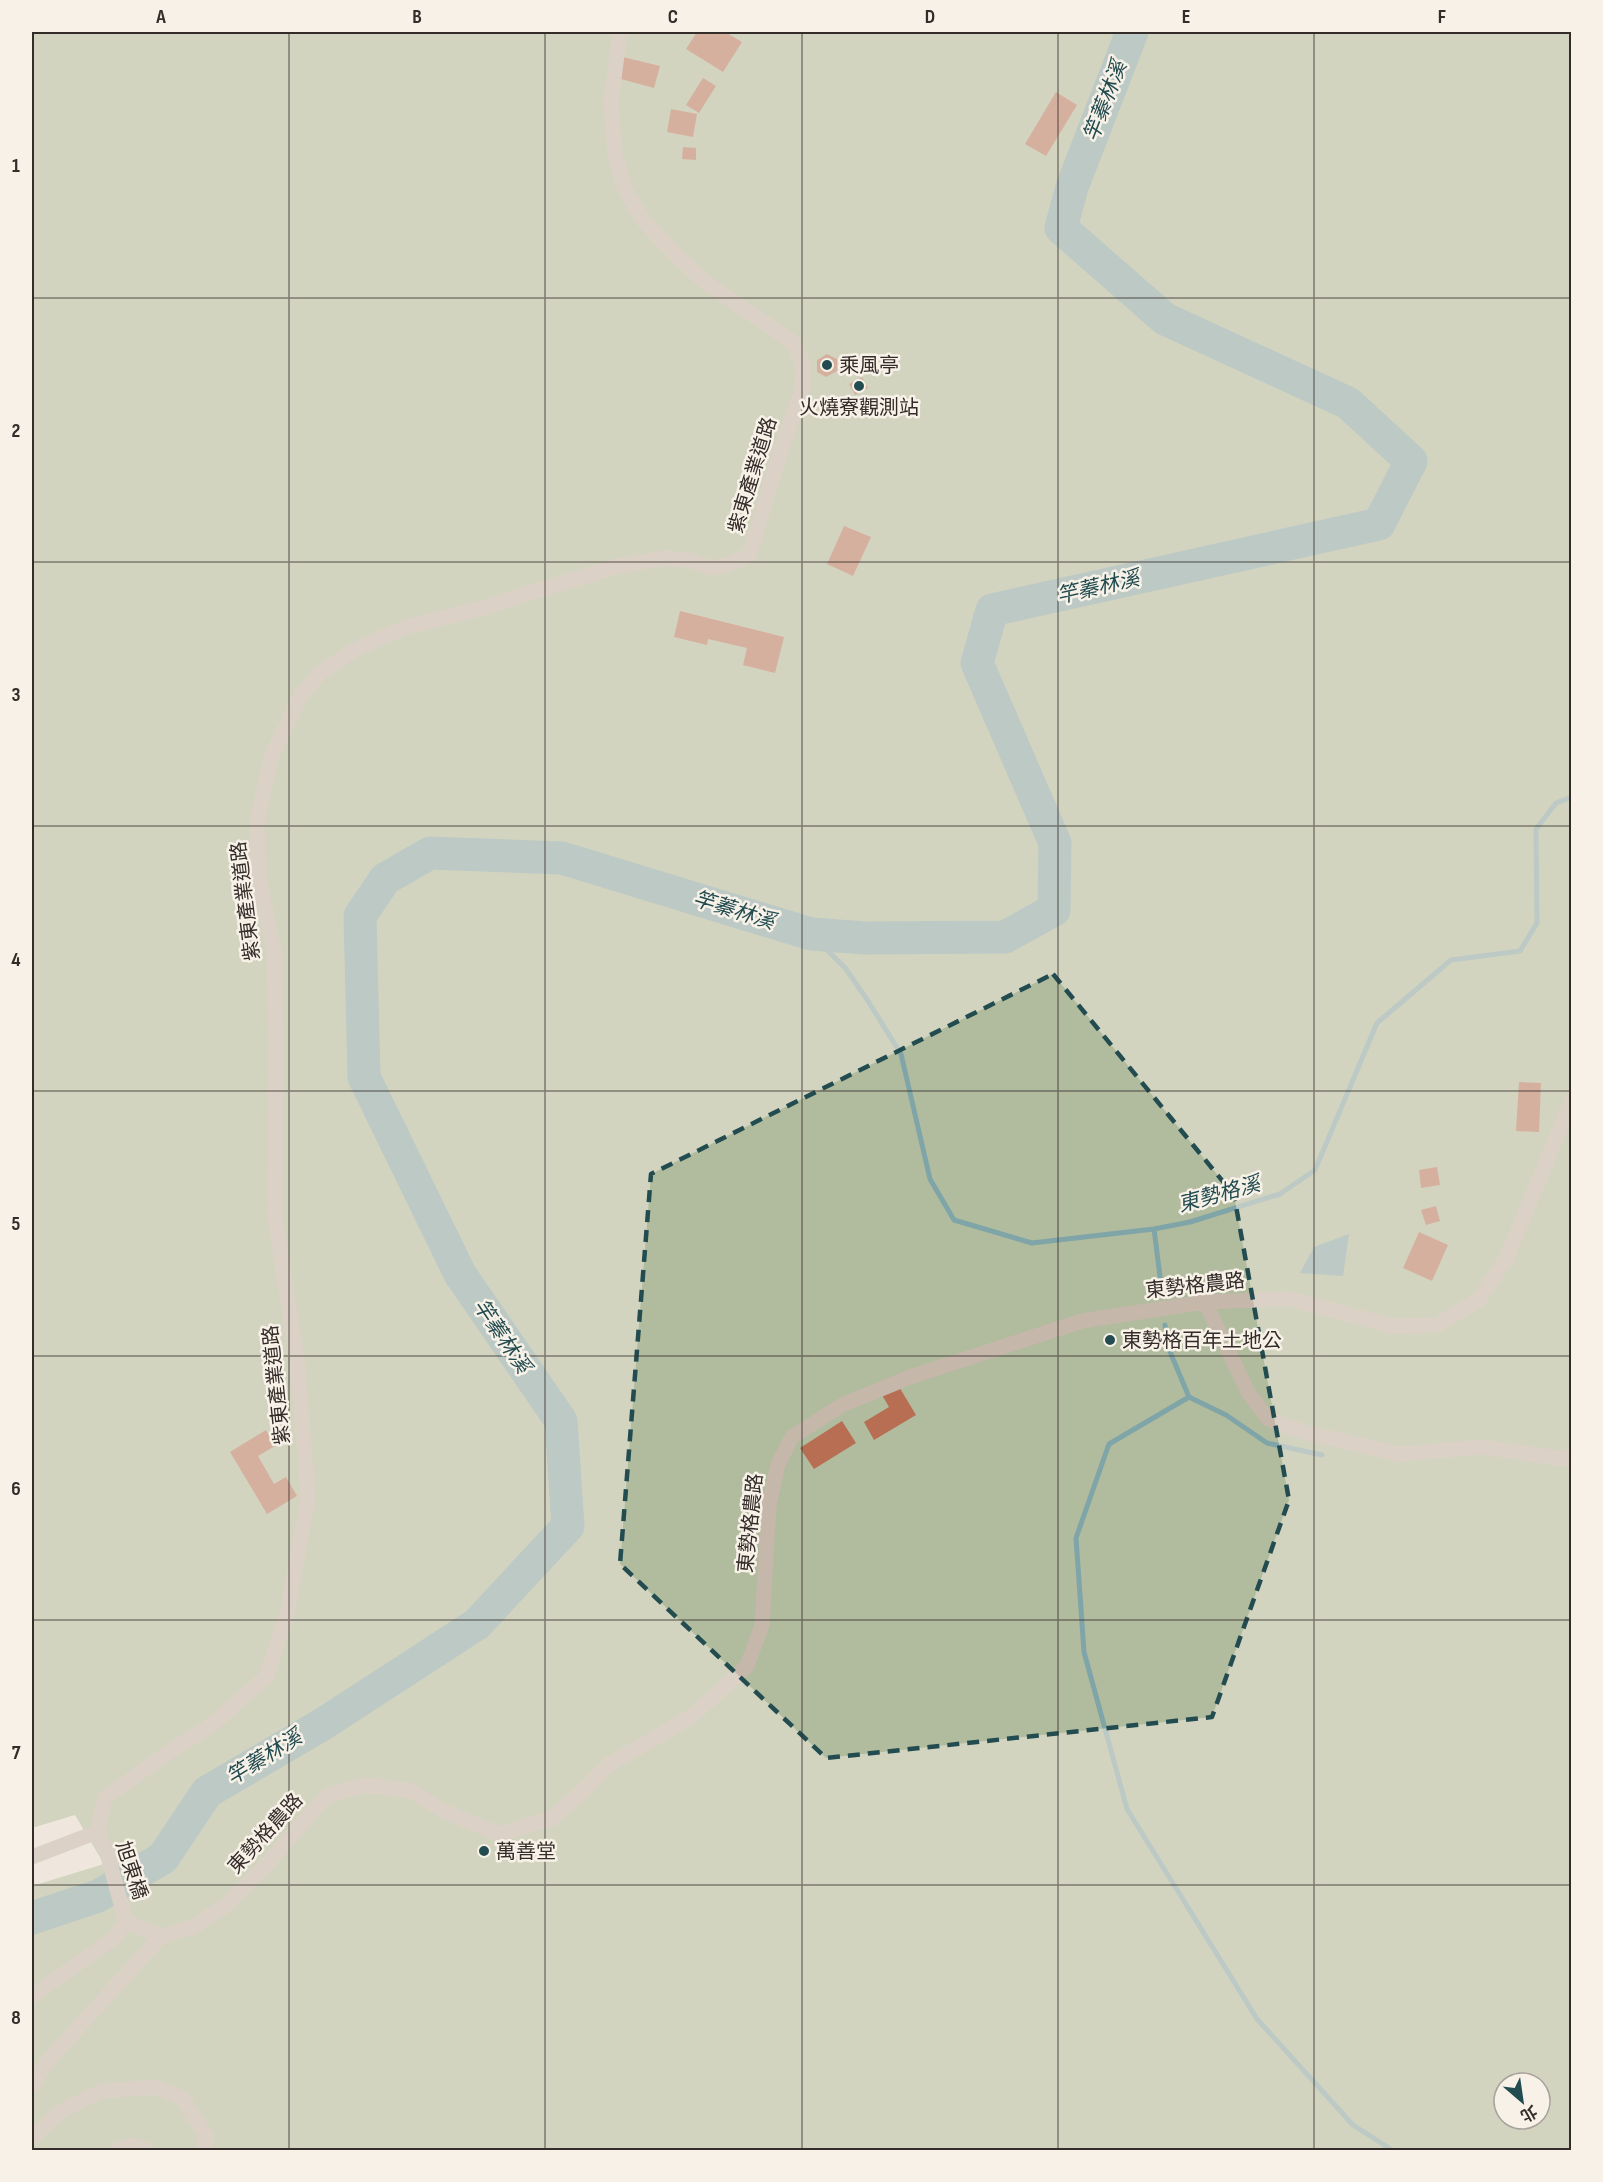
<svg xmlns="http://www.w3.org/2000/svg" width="1603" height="2182" font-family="'Sofia Sans Condensed','Noto Sans TC',sans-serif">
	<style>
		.green { fill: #b1bc9e; fill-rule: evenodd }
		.water { fill: #7fa5a8 }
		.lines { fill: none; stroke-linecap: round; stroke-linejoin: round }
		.stream { stroke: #7fa5a8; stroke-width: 5 }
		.river { stroke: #7fa5a8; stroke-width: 33 }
		.building { fill: #b76e53 }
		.minor { stroke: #c5b7aa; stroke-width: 15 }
		.marked { fill: none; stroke: #234c50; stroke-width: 4.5; stroke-dasharray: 12 8; stroke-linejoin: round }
		.grid { fill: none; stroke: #342c29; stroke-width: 1.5; stroke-opacity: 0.55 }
		.poi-dot { fill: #234c50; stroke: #f7f1e8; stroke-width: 2 }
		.labels { text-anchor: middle; stroke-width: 5; stroke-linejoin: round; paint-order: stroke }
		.poi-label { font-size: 20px; fill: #342c29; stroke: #f7f1e8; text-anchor: start }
		.street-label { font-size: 20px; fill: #342c29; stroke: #f7f1e8 }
		.water-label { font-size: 21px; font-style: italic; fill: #234c50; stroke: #f7f1e8 }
		.neatline { fill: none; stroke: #342c29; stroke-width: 2 }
		.grid-label { font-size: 20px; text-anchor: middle; font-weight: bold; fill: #342c29 }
	</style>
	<rect width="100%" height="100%" fill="#efe7dd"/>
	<path class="green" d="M32,32H1571V2150H32V1886L104,1864L75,1815L32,1828ZM1504,2083H1540V2119H1504Z"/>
	<path class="water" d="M1349,1234L1343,1276L1300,1273L1314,1247Z"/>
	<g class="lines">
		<path class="stream" d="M811,934L846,969L868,1001L901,1054L930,1179L954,1220L1032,1243L1154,1229L1190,1222L1280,1194L1315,1170L1377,1023L1451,960L1520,951L1537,923L1536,829L1556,803L1572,797
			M1154,1229L1162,1292
			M1165,1325L1168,1347L1189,1397L1109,1444L1076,1538L1084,1652L1127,1809L1257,2019L1353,2125L1392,2150
			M1189,1397L1226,1415L1267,1443L1322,1455"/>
		<path class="river" d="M32,1918L98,1896L163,1858L207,1792L323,1724L477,1624L568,1526L561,1421L460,1274L364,1077L360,916L385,879L430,853L562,858L811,934L865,938L1005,937L1054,910L1055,843L977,663L992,610L1379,524L1411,461L1348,403L1165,319L1061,228L1072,187L1132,32"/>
	</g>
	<path class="building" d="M697,32H725L742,42L723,72L686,49Z
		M623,57L660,66L654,88L617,78Z
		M703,78L716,86L699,113L686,105Z
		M1056,92L1077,105L1046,156L1025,144Z
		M671,109L697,114L693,137L667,132Z
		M683,147L696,148V160L682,159Z
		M827,354L837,359V371L826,377L817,372V360Z
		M862,377L868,388L855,395L849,384Z
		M844,526L871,537L853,576L827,564Z
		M680,611L784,637L775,673L743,665L747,648L708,639L707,645L674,637Z
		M1519,1082L1541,1083L1539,1132L1516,1131Z
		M1437,1167L1440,1185L1421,1188L1419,1170Z
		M1436,1206L1440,1221L1426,1225L1421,1210Z
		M1419,1232L1448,1245L1432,1281L1403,1268Z
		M898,1385L916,1415L874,1440L864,1422L889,1407L882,1395Z
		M842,1421L856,1443L814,1469L800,1448Z
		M266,1430L275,1446L258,1456L274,1484L286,1477L297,1496L267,1514L230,1452Z"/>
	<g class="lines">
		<path class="minor" d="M1205,1302L1248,1392L1268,1419L1303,1432L1400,1454L1483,1447L1572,1460
			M97,1832L107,1853L126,1922
			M32,1857L97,1832L105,1798L163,1756L214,1723L267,1676L287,1614L308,1497L297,1360L275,1217L276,1041L274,952L258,873L257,821L272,755L301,695L320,673L354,650L406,627L482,608L617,566L666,558L689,560L712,568L728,565L749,555L783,444L802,390L803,366L793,342L706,283L676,255L643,220L625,189L615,156L611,101L620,32
			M126,1922L161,1936L193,1927L226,1905L266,1865L326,1796L365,1785L411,1791L443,1811L499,1834L551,1819L582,1792L608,1765L691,1717L747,1666L762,1625L769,1506L778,1464L792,1437L842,1405L910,1377L1082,1321L1205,1302L1290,1299L1392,1326L1437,1325L1479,1300L1507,1257L1572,1100
			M32,1996L114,1938L126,1922
			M32,2086L47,2062L161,1936
			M32,2138L61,2111L101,2091L156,2087L182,2098L207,2137L202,2150
			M117,2150L133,2145L145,2150"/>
	</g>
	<path d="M0 0H1603V2182H0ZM1053,974L1234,1195L1289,1500L1212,1717L826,1758L620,1564L651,1174Z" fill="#efe7dd" fill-opacity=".55" fill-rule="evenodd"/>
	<path class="marked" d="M1053,974L1234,1195L1289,1500L1212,1717L826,1758L620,1564L651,1174Z"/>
	<path class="grid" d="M289,32V2150M545,32V2150M802,32V2150M1058,32V2150M1314,32V2150M32,298H1572M32,562H1572M32,826H1572M32,1091H1572M32,1356H1572M32,1620H1572M32,1885H1572"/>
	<g class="poi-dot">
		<circle cx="827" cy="365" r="6"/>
		<circle cx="859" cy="386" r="6"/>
		<circle cx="1110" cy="1340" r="6"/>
		<circle cx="484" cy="1851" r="6"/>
	</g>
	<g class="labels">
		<g class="poi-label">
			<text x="839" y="372">乘風亭</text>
			<text x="859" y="414" text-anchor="middle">火燒寮觀測站</text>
			<text x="1122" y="1347">東勢格百年土地公</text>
			<text x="496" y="1858">萬善堂</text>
		</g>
		<g class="street-label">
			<text transform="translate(752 475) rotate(-73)" y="7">紫東產業道路</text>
			<text transform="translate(245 901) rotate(-97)" y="7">紫東產業道路</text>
			<text transform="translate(1195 1285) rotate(-6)" y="7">東勢格農路</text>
			<text transform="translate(276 1385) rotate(-96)" y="7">紫東產業道路</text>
			<text transform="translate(750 1523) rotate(-84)" y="7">東勢格農路</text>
			<text transform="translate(265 1833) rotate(-48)" y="7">東勢格農路</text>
			<text transform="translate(132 1870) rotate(72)" y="7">旭東橋</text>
		</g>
		<g class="water-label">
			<text transform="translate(1105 101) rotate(-69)" y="7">竿蓁林溪</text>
			<text transform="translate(1098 587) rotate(-13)" y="7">竿蓁林溪</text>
			<text transform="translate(734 910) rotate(17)" y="7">竿蓁林溪</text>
			<text transform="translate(1219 1194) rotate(-15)" y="7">東勢格溪</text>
			<text transform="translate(502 1336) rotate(56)" y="7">竿蓁林溪</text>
			<text transform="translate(264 1757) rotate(-32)" y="7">竿蓁林溪</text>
		</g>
	</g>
	<rect width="1603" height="2182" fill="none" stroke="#f7f1e8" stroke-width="66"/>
	<g transform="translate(1522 2101) rotate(151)"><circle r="28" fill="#f7f1e8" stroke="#a9a29c" stroke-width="1.5"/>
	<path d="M0-4.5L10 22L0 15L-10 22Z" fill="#234c50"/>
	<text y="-9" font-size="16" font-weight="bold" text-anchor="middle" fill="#342c29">北</text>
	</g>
	<rect x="33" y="33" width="1537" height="2116" class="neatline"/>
	<g class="grid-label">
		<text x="161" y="23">A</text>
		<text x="417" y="23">B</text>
		<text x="673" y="23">C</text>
		<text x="930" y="23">D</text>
		<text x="1186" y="23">E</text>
		<text x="1442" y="23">F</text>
		<text x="16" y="172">1</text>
		<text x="16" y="437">2</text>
		<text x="16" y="701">3</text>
		<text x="16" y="966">4</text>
		<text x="16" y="1230">5</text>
		<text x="16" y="1495">6</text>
		<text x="16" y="1759">7</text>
		<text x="16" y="2024">8</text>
	</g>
</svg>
